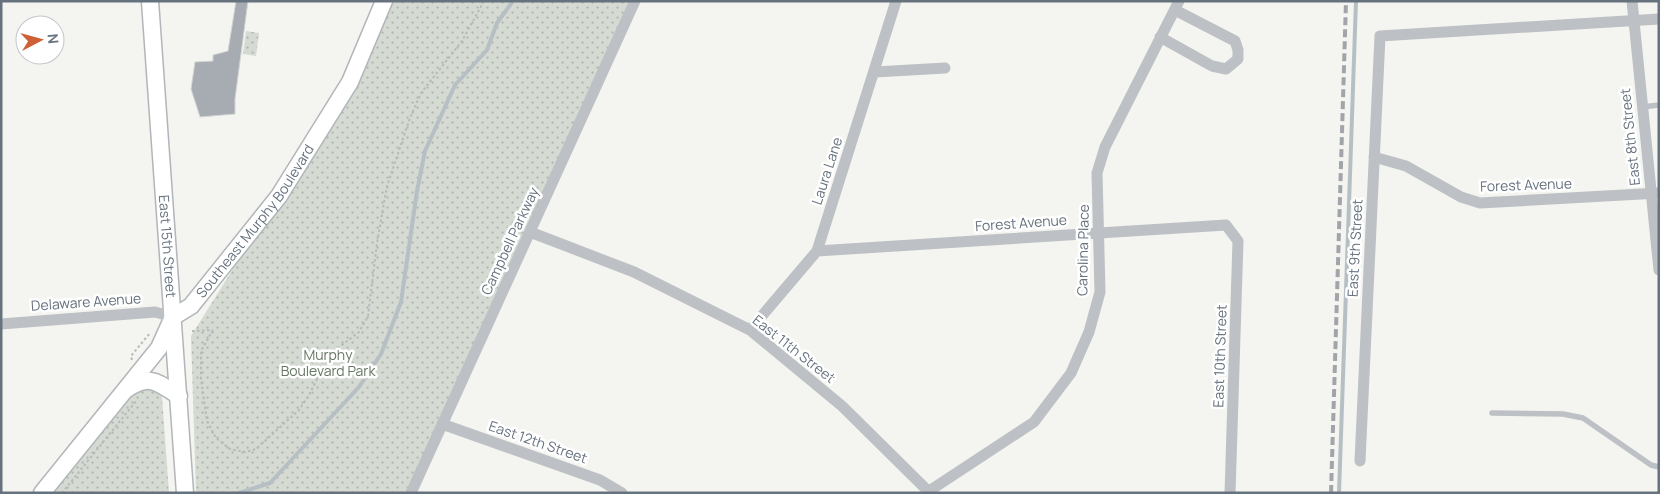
<svg xmlns="http://www.w3.org/2000/svg" width="1660" height="494" font-family="Manrope,sans-serif">
	<style>
		.park { fill: url(#park-dots) }
		.lines { fill: none; stroke-linecap: round; stroke-linejoin: round }
		.stream { stroke: #b6c0c4; stroke-width: 4 }
		.building { fill: #a6acb2; stroke: #d5d5d3 }
		.secondary-casing { stroke: #b2b6ba; stroke-width: 19 }
		.path { stroke: #b7b9bc; stroke-width: 2; stroke-dasharray: 2.5 2.5; stroke-linecap: butt }
		.lane { stroke: #bdc0c4; stroke-width: 5.5 }
		.street { stroke: #bdc0c4; stroke-width: 11 }
		.secondary { stroke: #fff; stroke-width: 16 }
		.rail { stroke: #a1a5aa; stroke-width: 4; stroke-dasharray: 8 4; stroke-linecap: butt }
		.labels { text-anchor: middle; stroke-width: 5; stroke-linejoin: round; paint-order: stroke }
		.street-label { font-size: 14px; fill: #66727e; stroke: #fff }
		.park-label { font-size: 14px; fill: #677664; stroke: #fff }
	</style>
	<defs>
		<pattern id="park-dots" width="8" height="8" patternUnits="userSpaceOnUse" patternTransform="scale(1.25)"><rect width="8" height="8" fill="#d5dad2"/><path d="M2 2h.1M6 6h.1" fill="none" stroke="#b1b5b0" stroke-width="1.8" stroke-linecap="round"/></pattern>
	</defs>
	<rect width="100%" height="100%" fill="#f4f4f0"/>
	<path class="park" d="M384,1H635L411,493H196L191,336L350,82Z
		M246,31L259,33L256,56L243,54Z
		M142,386L159,388L162,397L169,493H52L135,390Z"/>
	<g class="lines">
		<path class="stream" d="M239,493L270,483L359,387L381,354L401,302L417,191L425,151L455,85L487,50L497,23L513,1
			M1339,493L1356,1"/>
	</g>
	<path class="building" d="M236,1H248L235,99V114L200,117L191,89L195,62L213,61V55L228,51Z"/>
	<g class="lines">
		<g class="secondary-casing">
			<g id="secondary">
				<path id="s1" d="M150,1L185,493"/>
				<path d="M127,389C150,373 158,383 179,396"/>
				<path id="s2" d="M42,493L159,348L173,317L191,306L279,196L350,82L384,1"/>
			</g>
		</g>
		<path class="path" d="M213,330L201,351V379L207,421L216,438L230,449L245,452L256,449L299,410L309,395L330,354L359,332L368,316L377,243L387,186L410,118L421,93L462,41L484,1
			M192,331L213,330
			M132,360L131,356L150,333
			M62,493L137,400"/>
		<path class="lane" d="M1642,107L1659,105
			M1492,413L1563,414L1583,418L1651,465L1659,467"/>
		<path class="street" d="M1632,1L1659,270
			M1160,37L1212,66L1226,69L1238,59V50L1235,41L1175,10
			M875,72L945,68
			M1374,157L1406,166L1461,197L1480,203L1659,193
			M530,232L634,272L750,330L842,406L930,493
			M817,251L1226,225L1238,241L1230,493
			M1,324L155,312L173,317
			M750,330L817,251L896,1
			M442,424L600,480L622,493
			M1360,461L1380,36L1659,19
			M411,493L635,1
			M926,493L1034,422L1071,373L1089,332L1100,292L1097,173L1105,147L1179,1"/>
		<use href="#secondary" class="secondary"/>
		<path class="rail" d="M1331,493L1346,1"/>
	</g>
	<g class="labels">
		<g class="street-label">
			<text transform="translate(1630 137) rotate(-96)" y="5">East 8th Street</text>
			<text transform="translate(827 171) rotate(-72)" y="5">Laura Lane</text>
			<text transform="translate(1526 185) rotate(-2)" y="5">Forest Avenue</text>
			<text dy="5" stroke="none"><textPath href="#s2" startOffset="348">Southeast Murphy Boulevard</textPath></text>
			<text transform="translate(1021 223) rotate(-4)" y="5">Forest Avenue</text>
			<text transform="translate(510 241) rotate(-65)" y="5">Campbell Parkway</text>
			<text dy="5" stroke="none"><textPath href="#s1" startOffset="246">East 15th Street</textPath></text>
			<text transform="translate(1355 248) rotate(-87)" y="5">East 9th Street</text>
			<text transform="translate(1083 250) rotate(-89)" y="5">Carolina Place</text>
			<text transform="translate(86 302) rotate(-4)" y="5">Delaware Avenue</text>
			<text transform="translate(794 349) rotate(38)" y="5">East 11th Street</text>
			<text transform="translate(1220 356) rotate(-88)" y="5">East 10th Street</text>
			<text transform="translate(538 442) rotate(19)" y="5">East 12th Street</text>
		</g>
		<g class="park-label">
			<text x="328" y="360">Murphy<tspan x="328" dy="16">Boulevard Park</tspan></text>
		</g>
	</g>
	<rect width="1660" height="494" fill="none" stroke="#66727e" stroke-width="5"/>
	<g transform="translate(40 40) rotate(84)"><circle r="24" fill="#ffffff" stroke="#c2c7cb"/>
	<path d="M0-4L9 19L0 12L-9 19Z" fill="#cf5f35"/>
	<text y="-8" font-size="14" font-weight="bold" text-anchor="middle" fill="#66727e">N</text>
	</g>
</svg>
